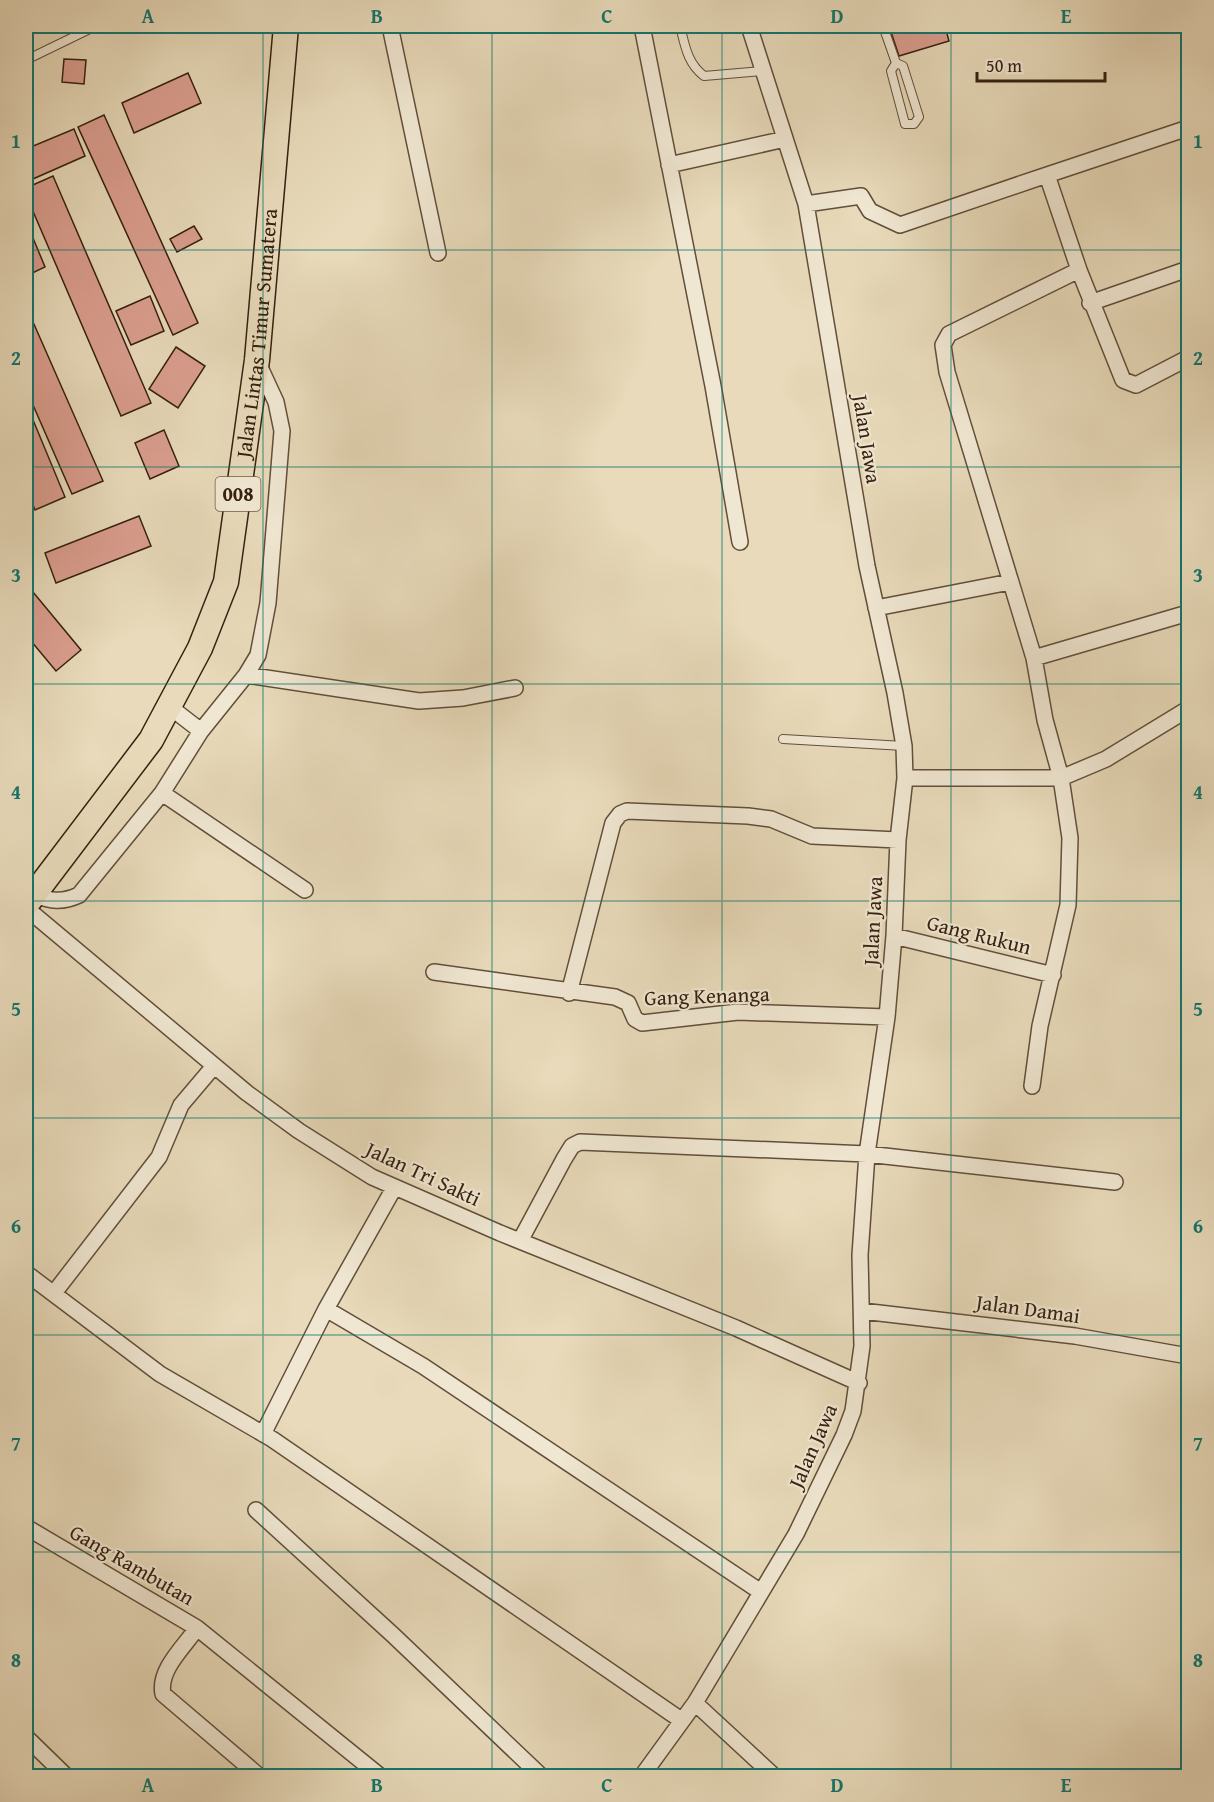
<svg xmlns="http://www.w3.org/2000/svg" width="1214" height="1802" font-family="'Gentium Book Plus',serif">
	<style>
		.building { fill: #db9e8f; stroke: #352010; stroke-width: 1.5 }
		.lines { fill: none; stroke-linecap: round; stroke-linejoin: round }
		.service-casing { stroke: #624e3a; stroke-width: 10 }
		.minor-casing { stroke: #624e3a; stroke-width: 18 }
		.trunk-casing { stroke: #352010; stroke-width: 27 }
		.service { stroke: #f0e7d2; stroke-width: 8 }
		.minor { stroke: #f0e7d2; stroke-width: 15 }
		.trunk { stroke: #e8daba; stroke-width: 24 }
		.grid { fill: none; stroke: #0f766e; stroke-width: 1.5; stroke-opacity: 0.55 }
		.labels { text-anchor: middle; stroke-width: 4.5; stroke-linejoin: round; paint-order: stroke }
		.shield { fill: #f0e7d2; stroke: #6d5c4a; stroke-width: 1.5 }
		.shield-label { font-size: 20px; font-weight: bold; fill: #352010 }
		.street-label { font-size: 21px; fill: #352010; stroke: #f0e7d2 }
		.neatline { fill: none; stroke: #0f766e; stroke-width: 2 }
		.grid-label { font-size: 20px; text-anchor: middle; font-weight: bold; fill: #0f766e }
	</style>
	<rect width="100%" height="100%" fill="#e8daba"/>
	<filter id="stains"><feTurbulence type="fractalNoise" baseFrequency=".00333" numOctaves="4"/><feColorMatrix values="0 0 0 0 .2 0 0 0 0 .09 0 0 0 0 .02 0 0 0 .5 -.17"/></filter>
	<radialGradient id="worn" r=".72"><stop offset=".6" stop-color="#630" stop-opacity="0"/><stop offset="1" stop-color="#630" stop-opacity=".3"/></radialGradient>
	<path class="building" d="M889,26H945L949,41L899,56Z
		M64,59L86,60L84,84L62,82Z
		M188,73L201,103L134,133L122,103Z
		M104,115L198,323L173,335L78,127Z
		M74,129L85,156L26,182V149Z
		M53,176L151,403L121,416L26,195V188Z
		M26,221L45,267L26,276Z
		M194,226L202,239L177,252L170,239Z
		M150,296L164,331L131,345L116,311Z
		M26,306L103,481L72,494L26,389Z
		M176,347L205,366L178,408L149,389Z
		M26,403L65,497L35,510L26,487Z
		M164,430L179,466L150,479L135,443Z
		M139,516L151,546L56,583L45,553Z
		M28,586L81,650L56,671L26,635Z"/>
	<g class="lines">
		<g class="service-casing">
			<path id="service" d="M680,26C685,45 687,63 704,76L762,71
				M883,26L896,63L903,66L919,117L914,124H905L891,71L896,63
				M26,60L96,26
				M783,739L904,746"/>
		</g>
		<g class="minor-casing">
			<path id="minor" d="M390,26L438,253
				M642,26L713,386L740,542
				M669,165L785,139
				M806,204L861,196L870,211L900,225L1047,175
				M1079,270L1047,175L1188,128
				M1090,303L1188,269
				M876,608L1010,582
				M1034,658L1188,613
				M246,675L419,701L463,698L515,688
				M170,707L201,731L246,675L258,655L268,603L282,431L276,402L258,363
				M905,778H1061L1106,759L1188,709
				M162,793L305,890
				M33,895C51,901 62,903 79,895L162,793L201,731
				M26,908L247,1093L299,1131L372,1177L500,1233L736,1328L859,1383
				M894,936L1053,975
				M434,972L615,997L628,1003L635,1019L642,1023L738,1012L887,1017
				M569,993L613,823L620,814L627,811L748,816L771,819L812,836L898,840
				M1032,1086L1040,1026L1068,905L1070,838L1061,778L1045,720L1034,658L947,372L943,345L949,334L1079,270L1123,380L1136,385L1188,358
				M520,1241L564,1159L572,1146L580,1142L867,1154L1115,1182
				M26,1273L160,1374L272,1439L681,1720
				M54,1293L159,1157L181,1105L214,1066
				M326,1309L423,1366L761,1592
				M862,1311L1075,1336L1188,1356
				M263,1434L326,1309L394,1188
				M256,1510L393,1635L541,1776
				M26,1527L197,1628C184,1647 158,1670 163,1694L259,1776
				M197,1628L380,1776
				M695,1703L774,1776
				M26,1737L66,1776
				M642,1776L695,1703L796,1534L844,1435L853,1411L862,1346L860,1255L867,1154L887,1017L894,936L898,840L905,778L904,746L895,693L867,566L806,204L749,26"/>
		</g>
		<g class="trunk-casing">
			<g id="trunk">
				<path id="s1" d="M26,905L151,740L200,648L226,582L257,360L286,26"/>
			</g>
		</g>
		<use href="#service" class="service"/>
		<use href="#minor" class="minor"/>
		<use href="#trunk" class="trunk"/>
	</g>
	<path class="grid" d="M263,26V1776M492,26V1776M722,26V1776M951,26V1776M26,250H1188M26,467H1188M26,684H1188M26,901H1188M26,1118H1188M26,1335H1188M26,1552H1188"/>
	<g class="labels">
		<rect class="shield" x="215.5" y="477" width="45" height="34" rx="4.5"/>
		<g class="shield-label">
			<text x="238" y="501">008</text>
		</g>
		<g class="street-label">
			<text dy="7" stroke="none"><textPath href="#s1" startOffset="633">Jalan Lintas Timur Sumatera</textPath></text>
			<text transform="translate(867 439) rotate(81)" y="7">Jalan Jawa</text>
			<text transform="translate(873 921) rotate(-87)" y="7">Jalan Jawa</text>
			<text transform="translate(979 935) rotate(14)" y="7">Gang Rukun</text>
			<text transform="translate(707 996) rotate(-2)" y="7">Gang Kenanga</text>
			<text transform="translate(423 1174) rotate(25)" y="7">Jalan Tri Sakti</text>
			<text transform="translate(1028 1309) rotate(8)" y="7">Jalan Damai</text>
			<text transform="translate(813 1446) rotate(-66)" y="7">Jalan Jawa</text>
			<text transform="translate(132 1565) rotate(30)" y="7">Gang Rambutan</text>
		</g>
	</g>
	<rect width="1214" height="1802" fill="none" stroke="#e8daba" stroke-width="66"/>
	<path d="M977 72v9h128v-9" fill="none" stroke="#352010" stroke-width="3"/>
	<text x="986" y="72" font-size="18" fill="#352010" stroke="#f0e7d2" stroke-width="4.5" paint-order="stroke">50 m</text>
	<rect x="33" y="33" width="1148" height="1736" class="neatline"/>
	<g class="grid-label">
		<text x="148" y="23">A</text>
		<text x="377" y="23">B</text>
		<text x="607" y="23">C</text>
		<text x="837" y="23">D</text>
		<text x="1066" y="23">E</text>
		<text x="16" y="148">1</text>
		<text x="1198" y="148">1</text>
		<text x="16" y="365">2</text>
		<text x="1198" y="365">2</text>
		<text x="16" y="582">3</text>
		<text x="1198" y="582">3</text>
		<text x="16" y="799">4</text>
		<text x="1198" y="799">4</text>
		<text x="16" y="1016">5</text>
		<text x="1198" y="1016">5</text>
		<text x="16" y="1233">6</text>
		<text x="1198" y="1233">6</text>
		<text x="16" y="1450">7</text>
		<text x="1198" y="1450">7</text>
		<text x="16" y="1667">8</text>
		<text x="1198" y="1667">8</text>
		<text x="148" y="1792">A</text>
		<text x="377" y="1792">B</text>
		<text x="607" y="1792">C</text>
		<text x="837" y="1792">D</text>
		<text x="1066" y="1792">E</text>
	</g>
	<rect width="100%" height="100%" filter="url(#stains)"/>
	<rect width="100%" height="100%" fill="url(#worn)"/>
</svg>
